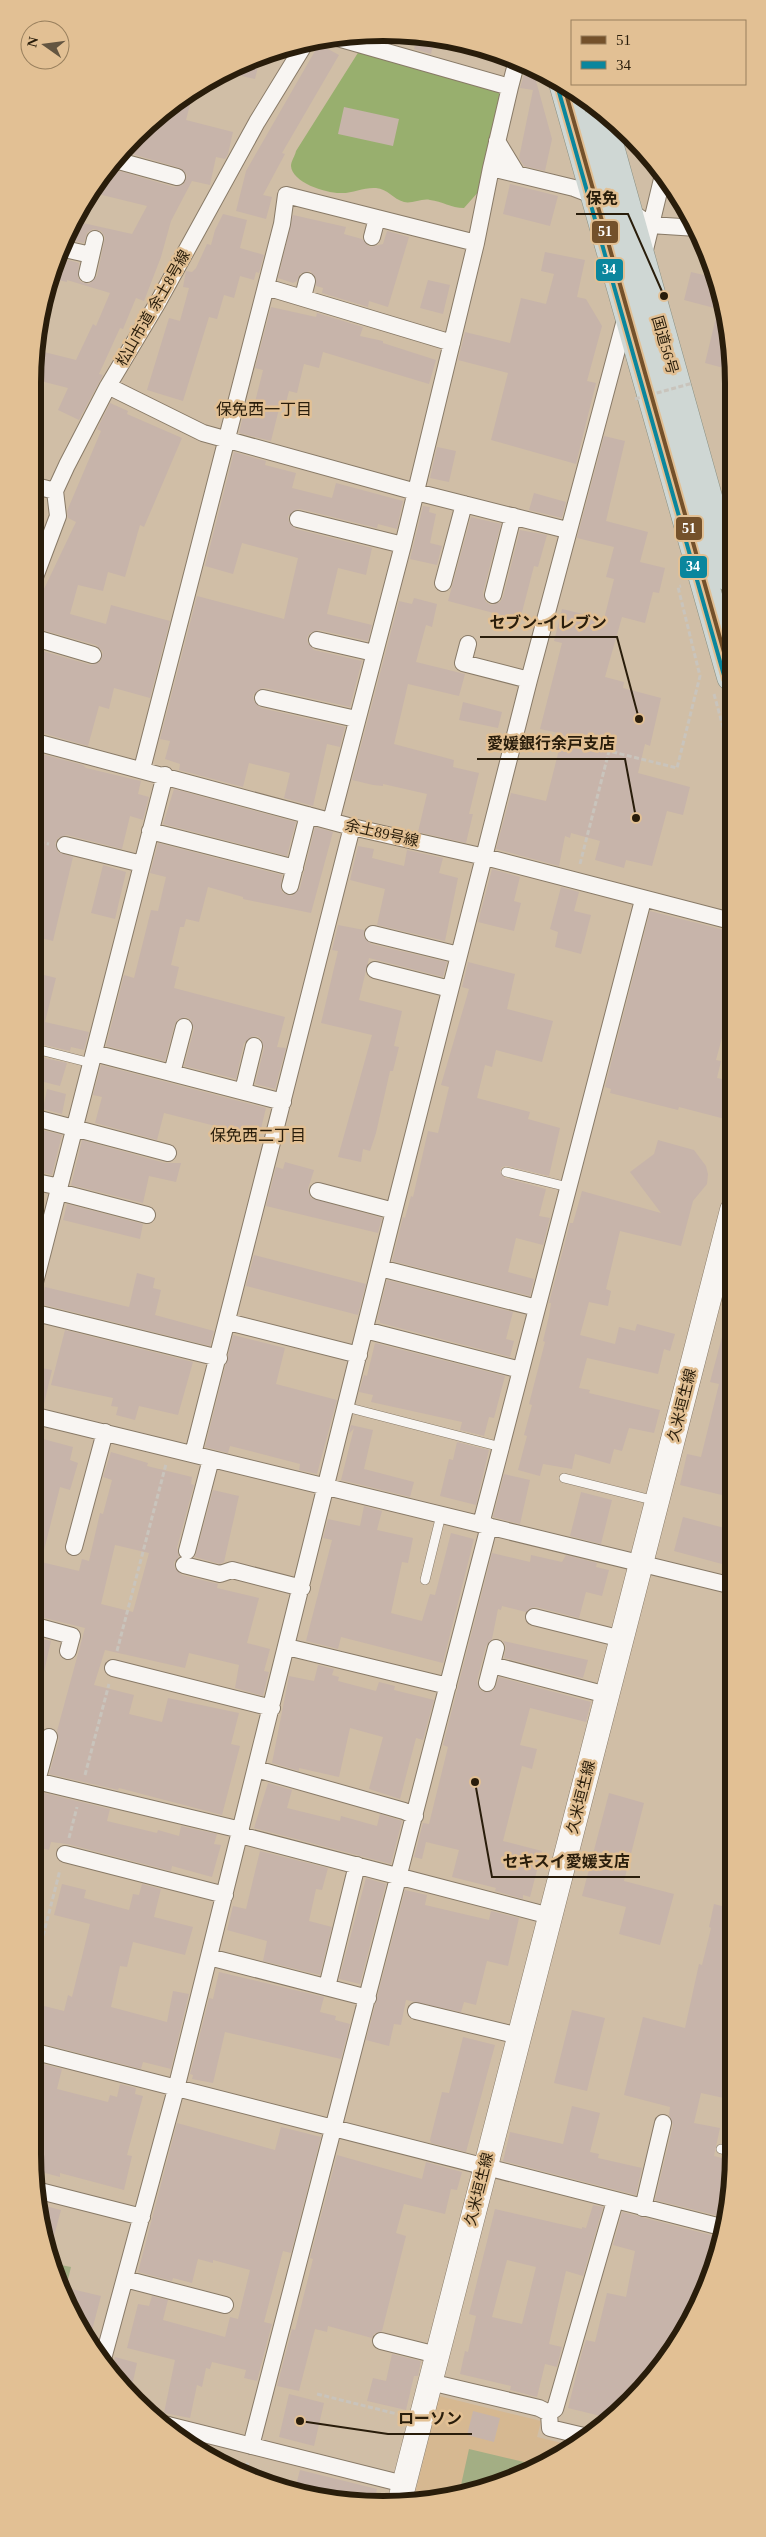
<svg xmlns="http://www.w3.org/2000/svg" width="766" height="2537" font-family="'Times New Roman','Noto Sans JP',serif">
	<style>
		.built { fill: #d6b891 }
		.green { fill: #a3ae84 }
		.forest { fill: #98af6e }
		.building { fill: #c7b4aa; fill-rule: evenodd }
		.lines { fill: none; stroke-linecap: round; stroke-linejoin: round }
		.service-casing { stroke: #887a67; stroke-width: 10 }
		.minor-casing { stroke: #887a67; stroke-width: 18 }
		.secondary-casing { stroke: #887a67; stroke-width: 25 }
		.trunk-casing { stroke: #8a9083; stroke-width: 29 }
		.path { stroke: #c9c4bc; stroke-width: 3; stroke-dasharray: 5 2.5; stroke-linecap: butt }
		.service { stroke: #f8f5f2; stroke-width: 9 }
		.minor { stroke: #f8f5f2; stroke-width: 16 }
		.secondary { stroke: #f8f5f2; stroke-width: 24 }
		.trunk { stroke: #cfd7d4; stroke-width: 28 }
		.path-bridge { stroke: #c9c4bc; stroke-width: 3; stroke-dasharray: 5 2.5; stroke-linecap: butt }
		.bus-1-casing { stroke: #e2c094; stroke-width: 8 }
		.bus-2-casing { stroke: #e2c094; stroke-width: 8 }
		.bus-1 { stroke: #74512b; stroke-width: 4 }
		.bus-2 { stroke: #0a869d; stroke-width: 4 }
		.labels { text-anchor: middle; stroke-width: 5; stroke-linejoin: round; paint-order: stroke }
		.street-label { font-size: 15px; fill: #291d0b; stroke: #e2c094 }
		.neighbourhood-label { font-size: 16px; fill: #291d0b; stroke: #e2c094 }
		.rim { fill: none; stroke: #291d0b; stroke-width: 6 }
		.leader { fill: none; stroke: #291d0b; stroke-width: 2 }
		.callout-dot { fill: #291d0b; stroke: #e2c094; stroke-width: 2 }
		.callout-label { font-size: 16px; text-anchor: middle; font-weight: bold; fill: #291d0b; stroke: #e2c094; stroke-width: 5; stroke-linejoin: round; paint-order: stroke }
		.line-badge { stroke: #e2c094; stroke-width: 2 }
		.badge-label { font-size: 14px; text-anchor: middle; font-weight: bold; fill: #fff }
	</style>
	<rect width="100%" height="100%" fill="#d0bea6"/>
	<path class="built" d="M439,2396L541,2421L537,2437L574,2446L538,2468L474,2492L414,2498Z"/>
	<path class="green" d="M51,2263L71,2267L64,2296L59,2288Z
		M469,2449L541,2466L474,2492L459,2494Z"/>
	<path class="forest" d="M361,48L495,87L501,96L480,190L464,208C451,208 442,201 430,200C422,198 412,204 404,202C393,199 388,189 376,188C365,187 353,193 342,193C328,194 292,183 291,166C291,161 295,156 296,151Z"/>
	<path class="building" d="M417,36L435,38L431,54L414,49Z
		M319,44L339,55L282,153L285,154L263,195L272,197L266,219L236,211L246,171Z
		M261,55L255,79L237,75L240,64Z
		M526,67L533,70L552,139L545,171L524,166L519,158L533,90L520,88Z
		M194,89L186,120L233,132L228,154L225,159L216,157L210,185L192,181L171,221L161,257L144,301L136,298L123,329L120,328L99,374L103,375L79,420L58,410L68,388L33,379L36,350L76,360L93,324L96,326L110,293L67,280V282L50,278L57,257L79,263L78,277L81,282L89,284L97,276L105,237L101,231L93,229L87,233L84,243L65,239L74,221L132,234L147,206L90,192L109,168L174,187L184,184L187,175L180,168L122,151L135,135Z
		M344,107L399,119L393,146L338,134Z
		M510,184L558,196L550,226L503,214Z
		M223,214L247,220L240,248L264,255L259,273L256,272L254,280L240,276L234,298L224,295L217,319L209,317L183,401L147,390L169,318L180,321L189,288L183,287L186,271L192,272L196,268L207,244L211,245L215,230Z
		M293,215L346,227L344,234L362,239L370,247L383,244L387,231L409,237L388,307L369,301L368,307L322,293L323,288L316,286V278L310,271L300,274L297,281L293,283L278,278Z
		M545,252L585,260L577,297L586,299L602,326L587,381L596,383L576,464L491,440L508,373L458,360L465,332L510,343L521,298L546,304L554,274L541,271Z
		M691,272L712,277L731,338V370L705,363L718,309L684,300Z
		M428,280L450,285L443,314L420,308Z
		M271,307L316,317L317,313L363,327L360,336L383,341V343L436,360L429,384L323,352L319,368L304,364L297,393L289,391L285,407L280,405L271,441L239,433L246,404L254,406L263,370L255,368Z
		M110,403L128,411L127,414L182,438L144,527L140,525L125,577L108,572L103,591L78,585L70,614L106,624L111,605L170,621L150,698L114,688L109,709L99,706L88,746L32,730V648L91,665L100,662L103,652L96,645L32,627V620L43,591L76,522L68,518L67,511L101,431L97,429Z
		M604,436L625,441L606,521L648,532L640,562L665,568L659,593L653,592L645,623L622,617L605,677L624,682L623,688L661,698L650,746L645,744L638,773L690,787L683,815L667,811L652,866L626,860L624,868L595,860L600,841L571,833L570,838L565,836L559,866L496,849L511,793L546,801L563,734L540,729L562,643L554,641L562,609L604,619L614,579L606,577L614,547L577,538Z
		M437,447L456,451L449,482L430,478Z
		M234,452L266,461L265,465L296,473L292,488L332,498L336,483L403,501L397,529L378,524L377,528L300,509L295,510L288,516L289,522L296,529L372,548L366,575L338,568L327,614L372,625L368,641L319,630L310,633L307,638L308,643L314,650L362,661L350,707L265,688L260,689L253,695L254,701L261,708L345,727L340,747L327,744L313,806L284,798L290,773L249,763L243,787L179,770L180,764L165,759L170,741L160,739L197,596L284,619L298,558L242,543L233,574L205,566Z
		M534,493L566,502L562,518L529,510Z
		M423,506L430,507L429,512L436,514L430,543L442,546L437,565L410,559Z
		M471,517L501,524L483,593L486,602L491,605L500,602L503,597L520,530L547,535L538,567L534,566L520,620L448,601Z
		M414,598L437,604L432,627L426,625L416,662L465,674L459,696L408,684L394,744L454,760L453,767L479,773L469,814H473L466,843L418,832L427,794L383,784V786L373,785L352,780L399,601L412,604Z
		M463,702L502,712L498,728L459,720Z
		M34,752L83,765L86,768L141,781L138,794L149,797L143,820L130,816L122,849L67,835L58,838L55,843L58,852L73,857L53,941L32,936V760Z
		M174,789L296,822L287,856L163,824Z
		M315,827L333,832L311,913L243,899V897L208,887L199,922L186,919L184,927H180L171,965L179,967L174,988L285,1017L277,1047L286,1048L275,1089L255,1084L264,1048L261,1039L257,1036L251,1037L244,1043L236,1079L184,1066L194,1029L191,1020L186,1017L177,1020L175,1024L165,1061L106,1046L124,975L134,978L151,910L158,911L166,877L150,873L158,843L282,875L281,889L283,893L292,896L300,888Z
		M358,846L374,849L372,858L404,866L407,850L443,858L439,873L458,878L445,941L377,925L385,889L350,880Z
		M103,865L126,872L115,919L91,913Z
		M492,869L520,877L514,901L521,903L514,931L478,922Z
		M561,887L579,892L574,911L591,915L581,954L555,947L558,932L550,929Z
		M650,911L732,932V1000L716,1060L721,1061L717,1078L732,1081V1109L729,1120L679,1107L678,1110L610,1093L611,1089L605,1087Z
		M338,925L364,930V937L371,944L447,962L443,977L369,958L359,1000L402,1011L394,1046L399,1047L393,1071H390L376,1133L370,1151L363,1149L361,1162L338,1157L372,1035L321,1023L338,951L332,950Z
		M468,962L515,974L507,1009L553,1021L542,1062L496,1050L492,1067L485,1065L477,1098L530,1112L528,1119L560,1128L549,1176L507,1166L502,1167L500,1171L505,1178L546,1189L539,1216L550,1218L543,1245L516,1238L508,1272L534,1279L530,1296L392,1261L403,1217L405,1218L411,1196L413,1197L428,1131L438,1133L449,1087L441,1085L469,989L462,987Z
		M32,972L56,978L45,1022L89,1032L84,1050L71,1047L70,1051L32,1042Z
		M32,1055L67,1063L60,1086L32,1079Z
		M101,1065L266,1108L259,1137L164,1113L157,1140L95,1123L102,1097L93,1095Z
		M47,1089L66,1094L62,1114L43,1109Z
		M38,1129L62,1135L52,1175L32,1170V1151Z
		M82,1140L165,1163H181L176,1182L149,1176L143,1203L71,1185Z
		M658,1140L694,1150L706,1166L708,1174L707,1184L693,1201L681,1246L620,1231L606,1289L611,1291L608,1306L589,1302L580,1335L615,1344L619,1327L635,1331L637,1324L675,1334L670,1351L664,1349L658,1374L587,1358L579,1388L590,1390L589,1393L660,1410L654,1433L629,1428L622,1451L614,1449L610,1464L575,1454L572,1469L543,1464L540,1476L518,1470L527,1436L524,1435L532,1405L529,1404L545,1342L543,1341L549,1316L551,1303H549L570,1223H573L582,1191L661,1213L630,1172L654,1154Z
		M285,1162L314,1170L308,1189L311,1198L382,1218L378,1233L266,1206L276,1167L283,1169Z
		M67,1204L143,1224L140,1239L63,1220Z
		M254,1255L366,1284L358,1315L246,1286Z
		M137,1273L155,1278L153,1288L161,1290L155,1315L214,1331L210,1346L41,1304L45,1287L129,1307Z
		M387,1280L513,1312L506,1339L514,1341L510,1357L380,1323V1320H377Z
		M727,1318L732,1319V1451L722,1495L680,1485L687,1454L701,1457L719,1384L710,1382Z
		M65,1330L193,1362L178,1415L139,1406L135,1420L116,1415L118,1407L111,1406L113,1398L51,1385Z
		M233,1335L285,1348L276,1384L337,1400L317,1474L299,1470L300,1464L242,1449L230,1446L228,1453L205,1447Z
		M375,1343L505,1376L494,1418L489,1417L484,1436L460,1430L462,1422L371,1402L373,1395L359,1392L364,1375L367,1376Z
		M32,1366L52,1370L43,1408L32,1405Z
		M351,1425L373,1430L364,1469L414,1482L410,1497L341,1480L354,1428L349,1434Z
		M32,1436L73,1447L70,1460L78,1463L70,1490L60,1487L41,1562L79,1571L82,1559L89,1561L100,1513L103,1514L112,1480L103,1477L111,1452L148,1463L147,1466L192,1477L191,1484L194,1485L177,1548L179,1557L174,1562L175,1568L182,1575L218,1584L217,1588L259,1598L247,1643L270,1649L264,1671L269,1672L263,1696L235,1688L239,1665L189,1653L185,1668L105,1650L94,1685L134,1695L129,1714L162,1722L168,1698L239,1713L231,1744L240,1746L222,1815L119,1788L118,1790L114,1789L49,1774L59,1740L57,1731L85,1628L32,1615ZM115,1545L149,1553L133,1612L101,1604Z
		M457,1442L489,1450L476,1505L440,1496L449,1459L453,1460Z
		M504,1474L530,1480L520,1524L493,1517Z
		M213,1490L239,1496L224,1562L220,1564L195,1557Z
		M581,1492L612,1500L601,1544L570,1536Z
		M364,1506L382,1511L377,1530L413,1538L408,1563L402,1562L391,1613L422,1621L430,1594L435,1595L451,1533L474,1539L443,1663L341,1637L338,1649L306,1641L332,1540L323,1538L328,1519L360,1526Z
		M683,1517L732,1530L733,1567L674,1551Z
		M492,1553L530,1562L531,1555L562,1562L566,1555L597,1563L596,1567L609,1570L602,1596L586,1592L579,1618L536,1607L531,1608L526,1612L502,1606L501,1610L498,1609L492,1639L486,1646L477,1681L480,1690L484,1692L494,1690L499,1677L591,1702L586,1722L530,1708L520,1745L537,1749L532,1769L522,1766L503,1841L542,1851L530,1897L523,1895V1899L495,1891L496,1888L452,1877L459,1850L426,1842L422,1859L414,1857L423,1823L429,1824L448,1747L443,1745Z
		M32,1636L51,1641L39,1694L32,1693Z
		M503,1641L588,1660L583,1678L504,1658L506,1646Z
		M318,1665L334,1669L332,1675L339,1677L338,1681L376,1691L379,1682L395,1686L394,1690L434,1700L423,1740L416,1738L400,1799L369,1789L383,1737L350,1728L339,1777L299,1768V1771L272,1763L289,1676L314,1681Z
		M268,1783L292,1790L287,1808L340,1821L341,1816L377,1826L380,1814L402,1821L391,1864L254,1828Z
		M32,1790L110,1809L107,1821L157,1833L158,1830L179,1836L181,1826L217,1834L214,1844L221,1845L212,1877L172,1866L171,1871L67,1844L51,1842L49,1850L32,1846Z
		M609,1793L644,1803L624,1881L674,1894L660,1945L619,1934L626,1907L582,1896Z
		M260,1851L328,1868L322,1890L316,1889L309,1921L332,1927L320,1975L263,1961L267,1941L227,1930L233,1906L246,1909Z
		M366,1878L386,1884L360,1984L339,1979Z
		M62,1884L86,1890L84,1898L129,1910L133,1894L139,1895L142,1884L161,1889L154,1917L193,1927L185,1955L133,1942L127,1967L120,1966L111,2007L167,2022L173,1991L189,1994L171,2069L143,2062L141,2069L32,2041V2003L64,2011L68,1995L72,1997L90,1924L54,1915Z
		M405,1890L427,1895L425,1905L489,1920L491,1911L519,1918L508,1966L487,1961L476,2005L464,2002L461,2012L406,2000L401,2025L394,2024L389,2046L366,2040Z
		M714,1904L733,1909V1954L729,1971L733,1972V2060H726L724,2066L726,2069L733,2072V2100L701,2093L694,2123L720,2128L714,2156L733,2161L727,2218L655,2200L673,2125L669,2115L670,2107L624,2095L643,2017L685,2028L699,1964L702,1965L711,1928L709,1927Z
		M219,1972L324,1997L320,2012L336,2016L335,2020L350,2024L341,2059L225,2032L213,2083L192,2079L193,2075L190,2074L209,1998L213,1999Z
		M572,2010L605,2018L587,2091L554,2083Z
		M463,2037L495,2045L466,2152L431,2143L430,2140L442,2092L449,2093Z
		M32,2061L62,2069L57,2089L108,2102L110,2095L117,2097L120,2084L136,2088L135,2094L143,2096L127,2155L132,2156L124,2190L60,2173V2177L34,2170Z
		M572,2106L600,2113L590,2152L599,2154L598,2158L642,2168L636,2195L503,2161L510,2132L563,2144Z
		M177,2123L275,2150L281,2127L321,2137L291,2253L283,2251L264,2322L272,2324L257,2381L244,2378L246,2370L212,2362L210,2369L206,2368L202,2387L197,2385L190,2418L164,2413L175,2360L127,2348L138,2304L149,2306L152,2296L168,2300L163,2320L225,2337L230,2317L238,2319L250,2270L213,2260V2263L198,2259L192,2283L173,2278L172,2281L138,2272Z
		M337,2155L422,2179L426,2162L462,2172L457,2190L451,2189L445,2214L404,2204L396,2233L406,2236L382,2331L374,2334L372,2338L328,2326L327,2332L315,2329L299,2391L277,2386L292,2329L295,2330L313,2259L310,2258Z
		M37,2204L61,2210L49,2255L39,2222Z
		M593,2205L603,2207L583,2276L566,2271L549,2344L562,2347L557,2367L545,2364L537,2397L510,2390L511,2386L460,2374L465,2351L468,2352L476,2316L469,2314L495,2209L582,2229V2227L586,2228ZM507,2260L536,2267L522,2324L492,2317Z
		M622,2212L722,2238L707,2288L701,2299L692,2297L685,2328L678,2327L673,2351L609,2418L568,2408L582,2352L586,2340L595,2342L607,2293L626,2297L635,2251L613,2245Z
		M59,2286L101,2296L90,2338L59,2288Z
		M392,2354L421,2361L418,2376H414L406,2410L367,2401L373,2378L386,2381Z
		M115,2357L137,2363L130,2395L120,2385L111,2372Z
		M289,2394L324,2403L314,2446L279,2437Z
		M473,2411L500,2418L494,2442L467,2435Z
		M300,2470L377,2489L374,2502L360,2504L294,2493Z"/>
	<g class="lines">
		<g class="service-casing">
			<path id="service" d="M32,1048L91,1063
				M506,1172L568,1187
				M346,1407L501,1447
				M564,1478L656,1501
				M425,1580L441,1515
				M730,2065L733,2066
				M721,2149L733,2152"/>
		</g>
		<g class="minor-casing">
			<path id="minor" d="M334,37L510,87L491,168L574,188L626,208L650,225L697,228
				M510,87L516,64
				M497,141L517,174
				M115,160L177,177
				M372,237L377,218
				M60,248L91,255
				M644,254L662,179
				M87,274L95,239
				M266,287L452,343
				M303,297L307,281
				M108,386L203,433L416,492L567,530
				M32,485L55,491
				M298,519L403,545
				M443,583L464,504
				M32,585L58,516L55,491L67,465L108,386L157,304L257,122L306,42
				M493,595L513,516
				M32,637L93,655
				M317,640L374,653
				M468,644L463,663L529,680
				M263,698L356,719
				M32,741L352,827L485,857L731,921
				M142,769L282,224L286,195L476,243
				M331,821L403,545L476,243L491,168
				M150,831L295,868
				M65,845L142,864
				M290,886L308,815
				M373,934L459,955
				M375,970L450,989
				M94,1053L283,1102
				M172,1073L184,1027
				M243,1091L254,1046
				M32,1117L168,1153
				M32,1181L60,1187
				M318,1191L394,1211
				M59,1192L147,1215
				M380,1268L537,1308
				M32,1294L165,775
				M32,1312L219,1358
				M228,1322L359,1355
				M365,1330L521,1370
				M32,1415L733,1586
				M193,1454L352,827
				M481,1524L643,900
				M74,1547L105,1432
				M187,1551L211,1459
				M184,1565L220,1574L232,1570L302,1588
				M534,1617L622,1639
				M32,1625L72,1636L68,1651
				M287,1647L448,1686
				M492,1665L607,1695
				M113,1668L272,1708
				M487,1683L496,1648
				M256,1769L404,1811L415,1816
				M32,1780L241,1830
				M37,1781L49,1737
				M240,1835L550,1916
				M65,1854L225,1895
				M209,1957L368,1998
				M327,1987L357,1865
				M416,2011L519,2036
				M32,2051L725,2228
				M36,2190L142,2217
				M643,2208L663,2123
				M125,2279L225,2305
				M381,2341L437,2355
				M103,2359L176,2089L394,1211L529,680L626,316
				M430,2382L539,2408L549,2413L550,2428L588,2437
				M549,2413L555,2409L615,2201
				M160,2423L404,2484
				M251,2446L489,1526"/>
		</g>
		<g class="secondary-casing">
			<path id="secondary" d="M400,2500L732,1210"/>
		</g>
		<g class="trunk-casing">
			<path id="trunk" d="M563,83L731,677
				M600,111L731,579"/>
		</g>
		<path class="path" d="M714,694L731,756
			M32,841L49,844
			M580,864L609,751L677,768L700,676L678,587L681,586
			M117,1651L166,1464
			M85,1775L109,1684
			M69,1838L77,1807
			M32,1979L60,1870
			M317,2394L401,2415
			M245,2475L248,2461"/>
		<use href="#service" class="service"/>
		<use href="#minor" class="minor"/>
		<use href="#secondary" class="secondary"/>
		<use href="#trunk" class="trunk"/>
		<path class="path-bridge" d="M635,399L693,383"/>
		<g class="bus-1-casing">
			<path id="bus-1" d="M563,83L731,677"/>
		</g>
		<g class="bus-2-casing">
			<path id="bus-2" d="M557,85L725,679"/>
		</g>
		<use href="#bus-1" class="bus-1"/>
		<use href="#bus-2" class="bus-2"/>
	</g>
	<g class="labels">
		<g class="street-label">
			<text transform="translate(153 308) rotate(-60)" y="5">松山市道 余土8号線</text>
			<text transform="translate(665 345) rotate(74)" y="5">国道56号</text>
			<text transform="translate(382 833) rotate(13)" y="5">余土89号線</text>
			<text transform="translate(682 1405) rotate(-76)" y="5">久米垣生線</text>
			<text transform="translate(581 1797) rotate(-76)" y="5">久米垣生線</text>
			<text transform="translate(479 2189) rotate(-76)" y="5">久米垣生線</text>
		</g>
		<g class="neighbourhood-label">
			<text x="264" y="415">保免西一丁目</text>
			<text x="258" y="1141">保免西二丁目</text>
		</g>
	</g>
	<path d="M0 0H766V2537H0ZM383 41H383A342 342 0 0 1 725 383V2154A342 342 0 0 1 383 2496H383A342 342 0 0 1 41 2154V383A342 342 0 0 1 383 41Z" fill="#e2c094" fill-rule="evenodd"/>
	<path class="rim" d="M383 41H383A342 342 0 0 1 725 383V2154A342 342 0 0 1 383 2496H383A342 342 0 0 1 41 2154V383A342 342 0 0 1 383 41Z"/>
	<path class="leader" d="M664 296L628 214H576M639 719L617 637H480M636 818L625 759H477M475 1782L492 1877H640M300 2421L388 2434H472"/>
	<g class="callout-dot">
		<circle cx="664" cy="296" r="5"/>
		<circle cx="639" cy="719" r="5"/>
		<circle cx="636" cy="818" r="5"/>
		<circle cx="475" cy="1782" r="5"/>
		<circle cx="300" cy="2421" r="5"/>
	</g>
	<g class="callout-label">
		<text x="602" y="204">保免</text>
		<text x="548" y="628">セブン-イレブン</text>
		<text x="551" y="749">愛媛銀行余戸支店</text>
		<text x="566" y="1867">セキスイ愛媛支店</text>
		<text x="430" y="2424">ローソン</text>
	</g>
	<g class="line-badge">
		<rect x="591" y="220" width="28" height="24" rx="5" fill="#74512b"/>
		<rect x="595" y="258" width="29" height="24" rx="5" fill="#0a869d"/>
		<rect x="675" y="516" width="28" height="25" rx="5" fill="#74512b"/>
		<rect x="679" y="555" width="29" height="24" rx="5" fill="#0a869d"/>
	</g>
	<g class="badge-label">
		<text x="605" y="236">51</text>
		<text x="609" y="274">34</text>
		<text x="689" y="533">51</text>
		<text x="693" y="571">34</text>
	</g>
	<rect x="571" y="20" width="175" height="65" fill="#e2c094" stroke="#987f5d"/>
	<rect x="581" y="36" width="25" height="8" fill="#74512b" stroke="#987f5d"/>
	<text x="616" y="45" font-size="15" fill="#291d0b">51</text>
	<rect x="581" y="61" width="25" height="8" fill="#0a869d" stroke="#987f5d"/>
	<text x="616" y="70" font-size="15" fill="#291d0b">34</text>
	<g transform="translate(45 45) rotate(284)"><circle r="24" fill="#e2c094" stroke="#987f5d"/>
	<path d="M0-4L9 19L0 12L-9 19Z" fill="#635541"/>
	<text y="-8" font-size="14" font-weight="bold" text-anchor="middle" fill="#291d0b">N</text>
	</g>
</svg>
